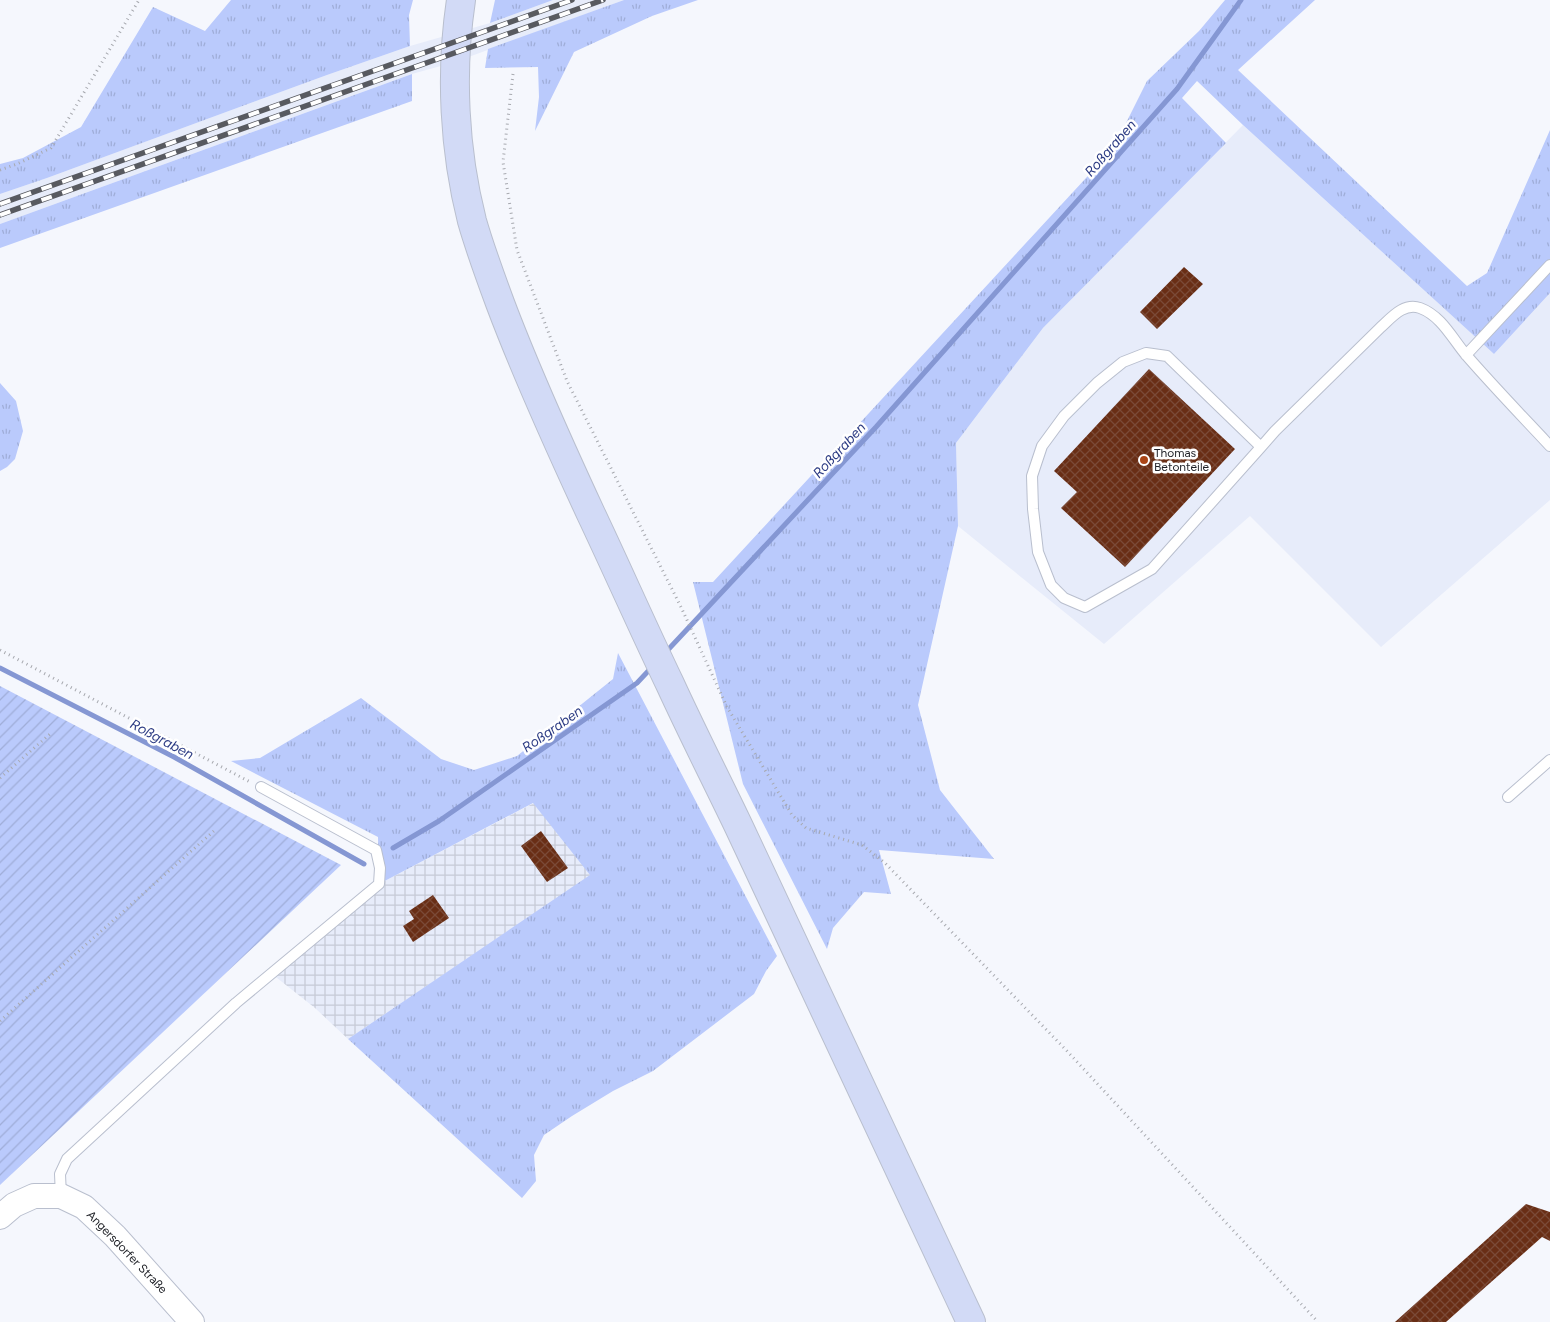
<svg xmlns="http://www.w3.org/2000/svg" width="1550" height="1322" font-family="Figtree,sans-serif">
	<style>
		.built { fill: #e7ecfa }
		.industrial { fill: url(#industrial-grid) }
		.grass { fill: url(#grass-tufts) }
		.garden { fill: url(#garden-furrows) }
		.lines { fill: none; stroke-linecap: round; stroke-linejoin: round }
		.stream { stroke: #8597d3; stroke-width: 5 }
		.building { fill: url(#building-cross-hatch) }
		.service-casing { stroke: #b9bfce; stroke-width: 12 }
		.tertiary-casing { stroke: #b9bfce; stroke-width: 26 }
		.secondary-casing { stroke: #b9bfce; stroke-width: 30 }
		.path { stroke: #a7a9af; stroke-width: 3; stroke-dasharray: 1 4; stroke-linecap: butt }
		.service { stroke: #fff; stroke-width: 10 }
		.tertiary { stroke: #fff; stroke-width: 24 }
		.secondary { stroke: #d2daf6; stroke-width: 28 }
		.rail-casing { stroke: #585a60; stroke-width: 5.5 }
		.rail { stroke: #fff; stroke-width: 4; stroke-dasharray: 11; stroke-linecap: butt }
		.poi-dot { fill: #aa4516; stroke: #fff; stroke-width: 2 }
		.labels { text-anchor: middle; stroke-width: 5; stroke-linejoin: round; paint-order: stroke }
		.poi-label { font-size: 12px; fill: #1e2026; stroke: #fff; text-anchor: start }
		.street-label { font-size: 12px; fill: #1e2026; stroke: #fff }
		.water-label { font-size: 14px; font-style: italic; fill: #2d3c84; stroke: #fff }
	</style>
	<defs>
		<pattern id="industrial-grid" width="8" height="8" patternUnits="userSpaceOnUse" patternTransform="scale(1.25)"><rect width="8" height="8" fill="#e7ecfa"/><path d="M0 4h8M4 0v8" fill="none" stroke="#c6cad6"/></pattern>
		<pattern id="grass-tufts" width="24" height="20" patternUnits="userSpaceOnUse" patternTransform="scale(1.25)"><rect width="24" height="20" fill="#bacafc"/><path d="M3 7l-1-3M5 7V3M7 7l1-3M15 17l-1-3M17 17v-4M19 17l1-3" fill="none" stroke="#9fadd8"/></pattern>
		<pattern id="garden-furrows" width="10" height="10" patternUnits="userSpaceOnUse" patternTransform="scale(1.25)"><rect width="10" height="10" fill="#bacafc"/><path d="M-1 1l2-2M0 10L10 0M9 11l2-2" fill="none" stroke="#9fadd8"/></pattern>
		<pattern id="building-cross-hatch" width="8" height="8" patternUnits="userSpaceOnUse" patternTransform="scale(1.25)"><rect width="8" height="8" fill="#692e15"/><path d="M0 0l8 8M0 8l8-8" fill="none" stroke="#7a4a37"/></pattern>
	</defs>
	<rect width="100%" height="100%" fill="#f5f7fd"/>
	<path class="built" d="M553,0H624L455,62L412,74L0,224V194L47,178L327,75L410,46L490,23Z
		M1243,125L1494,354L1550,293V500L1381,647L1250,516L1104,644L958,526L956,443L1043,328Z"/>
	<path class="industrial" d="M534,803L591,875L348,1039L315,1008L272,974L379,884Z"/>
	<path class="grass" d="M231,0H413L409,15L410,46L327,75L47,178L0,194V164L23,158L81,127L153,7L205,31Z
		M495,0H553L490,23Z
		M624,0H698L652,16L574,52L535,131L539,97L538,67L485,68L488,49Z
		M1225,0H1315L1238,70L1467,286L1487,273L1550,130V293L1494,354L1243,125L1197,81L1182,98L1226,143L1043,328L956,443L958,526L918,705L940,790L994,859L879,850L891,894L864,892L833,928L827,949L743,784L693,582H713L1098,165L1119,137L1147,81L1199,31Z
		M412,74V101L0,248V224Z
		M0,383L16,401L23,431L15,459L7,467L0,471Z
		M618,653L777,956L766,971L754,994L653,1071L613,1091L572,1116L544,1135L534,1155L536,1181L522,1198L348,1039L590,875L533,803L379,884L378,837L231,761L260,758L361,698L441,759L474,770L517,756L613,679Z"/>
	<path class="garden" d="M0,686L341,865L0,1185Z"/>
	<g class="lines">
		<path class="stream" d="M665,653L876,427L1177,89L1241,0
			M0,668L174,757L364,864
			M393,848L439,821L637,683L652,667"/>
	</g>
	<path class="building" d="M1184,267L1203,284L1157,329L1140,312Z
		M1149,369L1235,449L1125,567L1061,508L1077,492L1054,471Z
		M541,831L568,868L547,882L521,846Z
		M433,895L449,918L413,942L403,926L414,919L409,911Z
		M1526,1204L1550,1212V1241L1542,1237L1446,1322H1395Z"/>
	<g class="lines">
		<g class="service-casing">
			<path id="service" d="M1466,355L1550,265
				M1261,447L1167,356L1146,353L1123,362L1097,383L1064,416L1042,446L1032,476L1033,509L1038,552L1051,585L1064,598L1085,607L1152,569L1261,447L1275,431L1381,327C1391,318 1404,302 1420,308C1442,316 1453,340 1467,356C1494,387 1522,416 1550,446
				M1508,797L1550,760
				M61,1196L60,1174L67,1159L236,1003L379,884L380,868L376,850L261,787"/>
		</g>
		<g class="tertiary-casing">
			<path id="tertiary" d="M0,1217L14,1205L34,1196H61L84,1207L115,1236L192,1322"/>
		</g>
		<g class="secondary-casing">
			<path id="secondary" d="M461,0C450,73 454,150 472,221C480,249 490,276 500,303C527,375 559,445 591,514C618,571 643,628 670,684C692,732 716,779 739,827C817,991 893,1157 971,1322"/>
		</g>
		<path class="path" d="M513,74L503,162L517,250L567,381L681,607L727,707L792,815L806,828L862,845L885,863L1067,1051L1318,1322
			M0,170L17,164L51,148L139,0
			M0,650L252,783
			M0,778L50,734
			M0,1021L215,830"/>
		<use href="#service" class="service"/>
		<use href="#tertiary" class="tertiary"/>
		<use href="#secondary" class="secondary"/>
		<g class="rail-casing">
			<path id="rail" d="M0,204L572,0
				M0,215L603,0"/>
		</g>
		<use href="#rail" class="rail"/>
	</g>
	<circle class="poi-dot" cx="1144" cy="460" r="5"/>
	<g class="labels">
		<g class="poi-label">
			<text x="1154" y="457">Thomas<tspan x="1154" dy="14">Betonteile</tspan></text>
		</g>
		<g class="street-label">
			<text transform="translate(127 1252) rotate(46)" y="4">Angersdorfer Straße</text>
		</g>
		<g class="water-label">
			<text transform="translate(1110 148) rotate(-49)" y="5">Roßgraben</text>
			<text transform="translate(839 450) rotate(-47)" y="5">Roßgraben</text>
			<text transform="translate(552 729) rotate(-35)" y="5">Roßgraben</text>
			<text transform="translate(162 739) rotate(28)" y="5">Roßgraben</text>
		</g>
	</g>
</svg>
